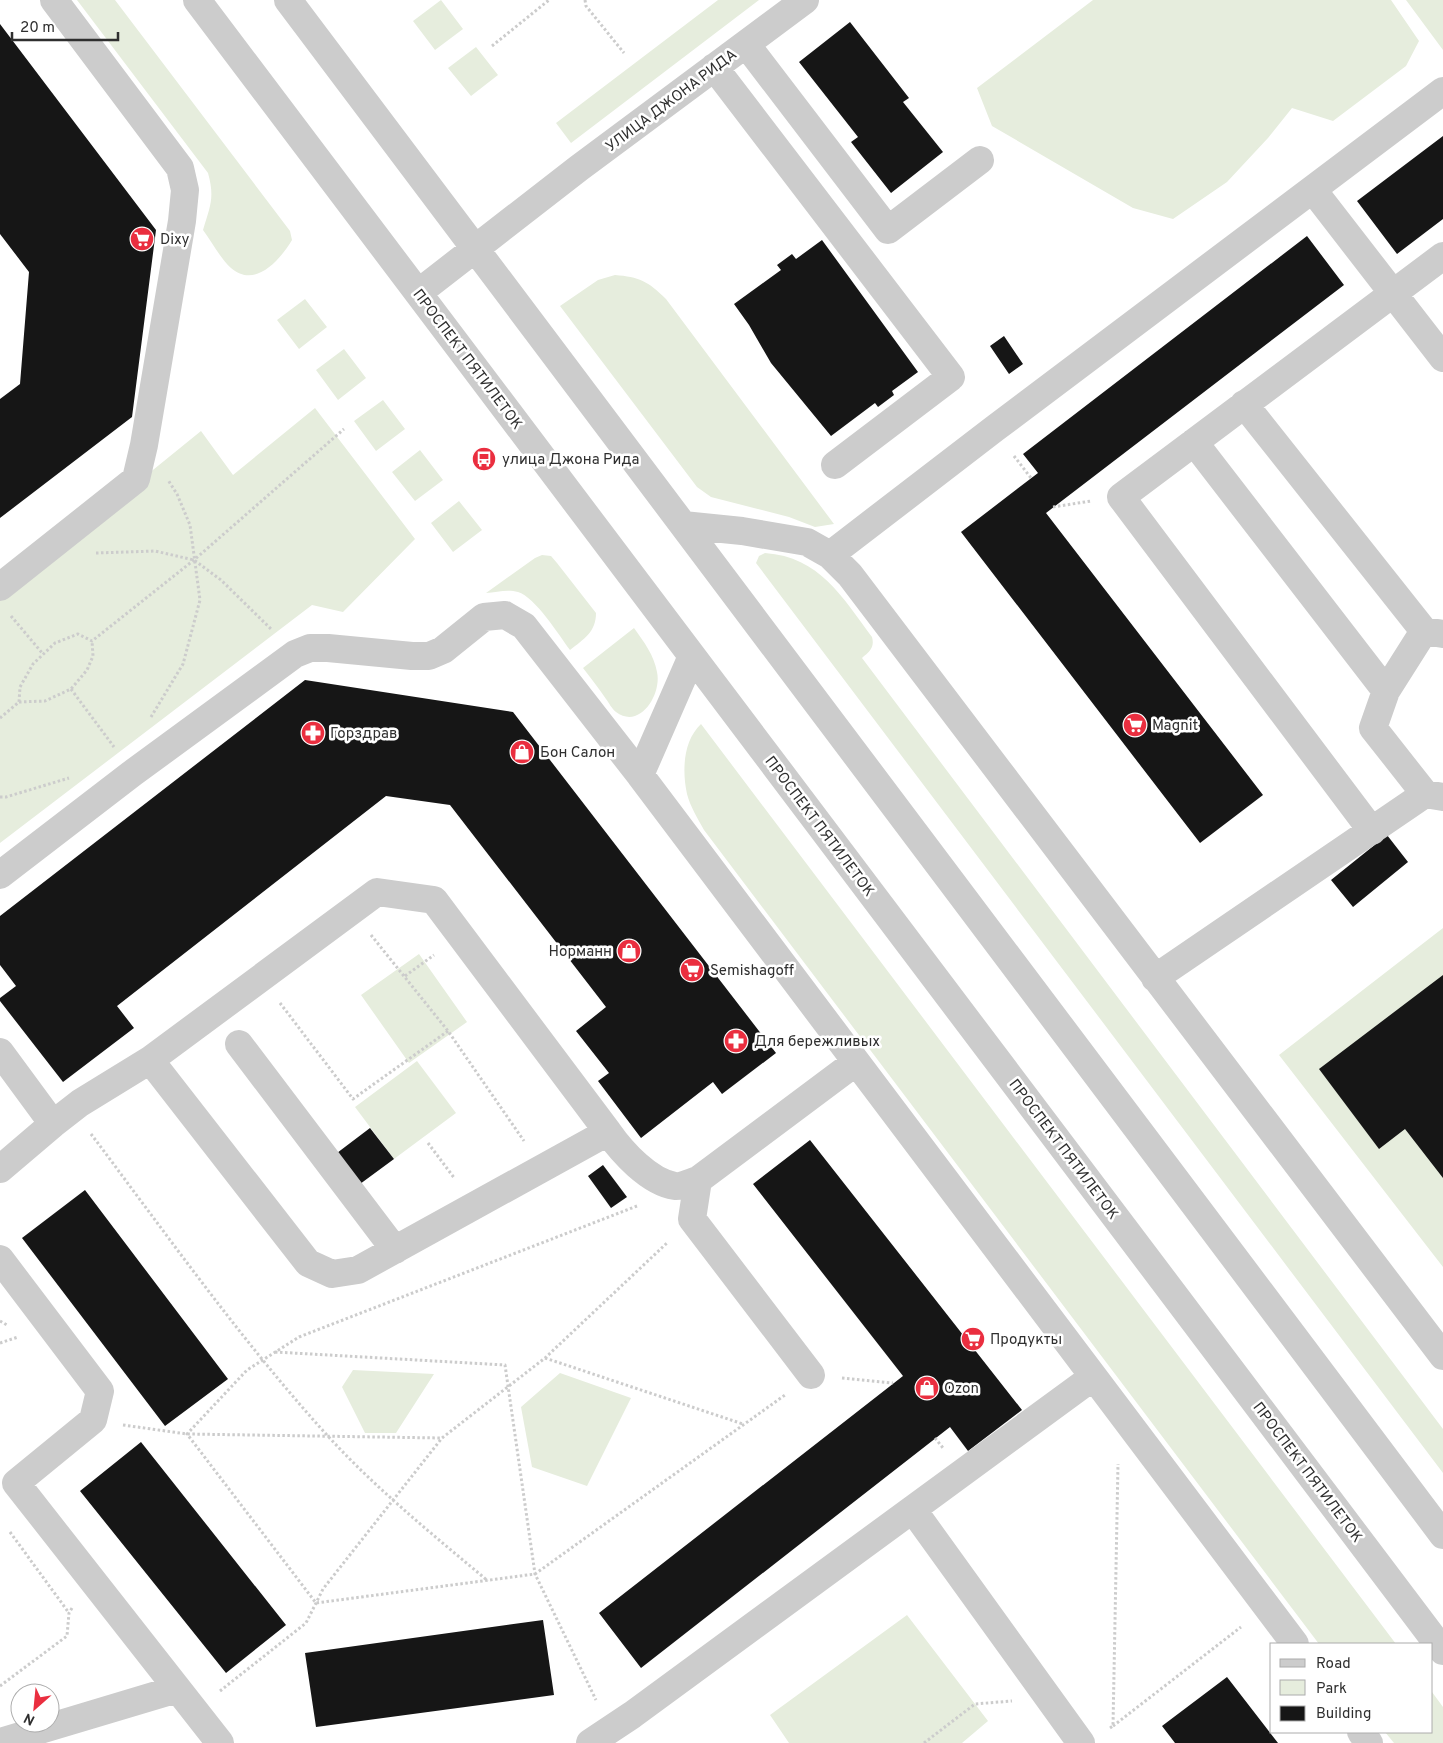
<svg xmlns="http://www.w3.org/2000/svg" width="1443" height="1743" font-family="Overpass,sans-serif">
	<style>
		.green { fill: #e6eddd }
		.building { fill: #161616 }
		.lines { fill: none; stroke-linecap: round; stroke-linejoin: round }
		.path { stroke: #ccc; stroke-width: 3; stroke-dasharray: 2.5 2.5; stroke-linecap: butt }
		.minor { stroke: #ccc; stroke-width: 28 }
		.labels { text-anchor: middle; stroke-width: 5; stroke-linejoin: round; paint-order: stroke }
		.street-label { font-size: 15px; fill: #2f2f2f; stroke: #fff }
		.poi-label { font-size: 15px; fill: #2f2f2f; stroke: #fff; text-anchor: start }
	</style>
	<rect width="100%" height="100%" fill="#fff"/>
	<path class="green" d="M77,0H115L290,231L292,240C280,260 255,289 231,268C220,258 212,242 203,230C210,206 215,198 208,173Z
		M441,0L463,29L435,50L413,21Z
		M718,0H759L571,143L556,123Z
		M1093,0H1391L1419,41L1406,66L1333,121L1292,108L1268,138L1227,182L1173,219L1133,208L992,126L977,88Z
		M1406,0H1443V50Z
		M476,47L498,75L471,96L448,68Z
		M615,275C639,277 648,281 666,299L834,524L815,527L789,517L711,497L697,487L560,306L598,280Z
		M305,299L327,327L299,349L277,320Z
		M344,349L366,378L338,400L316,370Z
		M383,400L405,429L376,451L354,421Z
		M315,408L415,539L343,612L312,605L0,843V594L201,431L233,475Z
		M420,450L443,480L415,501L392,472Z
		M459,501L482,530L453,552L431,523Z
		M765,553C820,557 842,597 872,637C875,648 869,652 862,658L1443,1429V1473L756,563L759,556Z
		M542,555L551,556L557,563L596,613C596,632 584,639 570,650C559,635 535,597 518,592C508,589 497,592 486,593L535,558Z
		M634,628C644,642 654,655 657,672C662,694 640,730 616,712C612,709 609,703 606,699C599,689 591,678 583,668Z
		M701,724L1396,1644H1319L704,830C698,819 690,806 687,794C682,771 683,741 701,724Z
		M1443,928V1267L1279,1055Z
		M419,954L467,1022L409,1063L361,995Z
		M417,1061L456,1113L394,1159L355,1107Z
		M353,1370L434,1374L396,1433H365L342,1387Z
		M560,1373L631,1398L587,1486L532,1467L521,1407Z
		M907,1615L988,1721L962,1743H789L770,1715Z
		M1432,1692L1443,1707V1743H1394L1385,1732H1432Z"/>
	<path class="building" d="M850,22L909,98L903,102L943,152L891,193L851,142L858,137L799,62Z
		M0,24L156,230L132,417L0,518V399L20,384L29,272L0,234Z
		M1443,136V219L1397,254L1357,201Z
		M1307,236L1344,285L1046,513L1263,795L1200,843L961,532L1038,473L1023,454Z
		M822,240L918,372L892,391L894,395L878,407L875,403L831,436L771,363L749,325L734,304L781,270L777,265L792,254L796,259Z
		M1004,336L1023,364L1009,374L990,346Z
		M305,680L513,712L776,1053L722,1094L713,1082L641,1138L598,1081L609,1073L576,1031L606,1007L450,805L386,796L117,1006L134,1028L63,1082L0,1001V998L16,986L0,965V916Z
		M1387,835L1408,862L1353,907L1331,880Z
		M1443,975V1178L1405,1129L1379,1149L1319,1069Z
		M370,1128L394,1159L360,1184L337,1153Z
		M810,1140L1022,1410L968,1451L950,1427L641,1668L599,1613L903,1376L753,1184Z
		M603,1165L627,1197L611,1208L588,1176Z
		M85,1190L228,1379L165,1426L22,1238Z
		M141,1442L286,1625L226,1673L80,1491Z
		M543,1620L554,1695L316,1727L305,1653Z
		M1227,1677L1278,1743H1175L1162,1726Z"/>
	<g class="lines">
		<path class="path" d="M585,0L586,6L624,53
			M492,46L549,0
			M1014,456L1031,478
			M1053,507L1091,501
			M96,553L155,551L194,560L221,580L272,630
			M11,616L43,654
			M71,689L114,747
			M19,702L45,701L71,689L87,670L93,656L92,641
			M151,717L183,664L200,600L190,525L177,494L168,480
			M0,718L19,702L20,687L33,664L55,643L78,634L92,641L194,560L344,429
			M0,797H6L69,778
			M371,935L448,1031L524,1141
			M405,976L434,955
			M280,1003L353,1099L448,1031
			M91,1134C167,1235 241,1340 326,1434C375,1488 432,1534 488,1581
			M428,1143L455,1179
			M637,1206L299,1337L247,1370L187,1434L316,1603L535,1574L785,1395
			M0,1321L7,1325
			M0,1343L18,1337
			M275,1352L505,1365L535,1574L596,1700
			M545,1358L743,1424
			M842,1378L893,1383
			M123,1425L187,1434L441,1438
			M935,1438L943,1448
			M10,1532L69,1613
			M0,1686L67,1636L69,1613L72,1608
			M220,1691L306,1623L323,1589L442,1438L545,1358L668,1242
			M1113,1726L1241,1627
			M1110,1728L1113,1726L1118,1464
			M924,1743L975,1704L1012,1701"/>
		<path class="minor" d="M197,0L1443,1651
			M288,0L1443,1535
			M746,44L888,230L980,160
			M714,67L951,377L835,465
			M1313,190L1443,358
			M418,293L579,168L805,0
			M1244,404L1424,631L1443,634
			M1194,442L1386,691
			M683,525L742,531L807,542L830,555L850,575L1443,1356
			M830,555L994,429L1443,91
			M0,587L136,479L144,445L182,221L185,190L180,168L54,0
			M1424,631L1386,691L1373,728L1425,794L1443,797
			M692,656L640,775L1295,1644
			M1372,831L1121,497L1443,256
			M0,875L134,772L295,654L310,648H328L412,656H429L443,650L484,617L505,615L524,626L640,775
			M1155,978L1425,794
			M239,1044L395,1250
			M0,1052L53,1124
			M150,1060L377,892L434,900L608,1132
			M0,1169L53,1124L80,1103L150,1060L308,1263L332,1274L358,1270L608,1132C622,1152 649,1182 675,1186C681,1187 691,1182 698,1180
			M0,1259L100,1391L93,1420L16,1483L220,1743
			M811,1375L692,1219L698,1180L856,1062
			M913,1510L1081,1743
			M1361,1732L1369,1743
			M0,1742L177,1689
			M590,1743L632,1715L1093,1377"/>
	</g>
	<defs>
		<g id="supermarket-disc" transform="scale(1.25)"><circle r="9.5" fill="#ea2e3f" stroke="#fff"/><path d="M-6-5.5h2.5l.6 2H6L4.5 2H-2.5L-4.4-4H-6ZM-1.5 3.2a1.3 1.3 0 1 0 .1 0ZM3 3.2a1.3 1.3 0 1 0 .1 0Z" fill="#fff"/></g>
		<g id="bus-disc" transform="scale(1.25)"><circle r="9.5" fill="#ea2e3f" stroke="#fff"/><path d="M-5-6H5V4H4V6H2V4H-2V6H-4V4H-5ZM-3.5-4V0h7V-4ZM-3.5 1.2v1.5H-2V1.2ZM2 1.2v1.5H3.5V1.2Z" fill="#fff"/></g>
		<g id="pharmacy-disc" transform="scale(1.25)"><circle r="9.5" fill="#ea2e3f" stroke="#fff"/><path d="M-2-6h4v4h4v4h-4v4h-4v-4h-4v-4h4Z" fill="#fff"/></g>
		<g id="shop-disc" transform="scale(1.25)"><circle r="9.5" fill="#ea2e3f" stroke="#fff"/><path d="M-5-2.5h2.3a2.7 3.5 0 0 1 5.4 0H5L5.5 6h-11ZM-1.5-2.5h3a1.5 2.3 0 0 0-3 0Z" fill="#fff"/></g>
	</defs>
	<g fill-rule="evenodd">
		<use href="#supermarket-disc" x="142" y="239"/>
		<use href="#bus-disc" x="484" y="459"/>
		<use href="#supermarket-disc" x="1135" y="725"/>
		<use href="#pharmacy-disc" x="313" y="733"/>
		<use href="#shop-disc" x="522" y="752"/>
		<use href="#shop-disc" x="629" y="951"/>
		<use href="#supermarket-disc" x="692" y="970"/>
		<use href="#pharmacy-disc" x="736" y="1041"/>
		<use href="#supermarket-disc" x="973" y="1339"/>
		<use href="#shop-disc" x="927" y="1388"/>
	</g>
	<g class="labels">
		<g class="street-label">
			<text transform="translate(671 100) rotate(-37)" y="5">УЛИЦА ДЖОНА РИДА</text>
			<text transform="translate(468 359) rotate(53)" y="5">ПРОСПЕКТ ПЯТИЛЕТОК</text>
			<text transform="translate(820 826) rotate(53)" y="5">ПРОСПЕКТ ПЯТИЛЕТОК</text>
			<text transform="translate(1064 1149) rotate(53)" y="5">ПРОСПЕКТ ПЯТИЛЕТОК</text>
			<text transform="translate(1308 1472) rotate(53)" y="5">ПРОСПЕКТ ПЯТИЛЕТОК</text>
		</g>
		<g class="poi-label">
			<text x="160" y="244">Dixy</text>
			<text x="502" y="464">улица Джона Рида</text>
			<text x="1152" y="730">Magnit</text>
			<text x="330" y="738">Горздрав</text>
			<text x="540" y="757">Бон Салон</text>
			<text x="612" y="956" text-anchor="end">Норманн</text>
			<text x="710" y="975">Semishagoff</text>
			<text x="754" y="1046">Для бережливых</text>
			<text x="990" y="1344">Продукты</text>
			<text x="944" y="1393">Ozon</text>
		</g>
	</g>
	<rect x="1270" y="1643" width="162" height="90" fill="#ffffff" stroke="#acacac"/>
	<rect x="1280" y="1659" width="25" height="8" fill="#cccccc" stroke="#acacac"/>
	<text x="1316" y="1668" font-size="15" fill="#2f2f2f">Road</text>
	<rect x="1280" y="1680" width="25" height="15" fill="#e6eddd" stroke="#acacac"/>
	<text x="1316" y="1693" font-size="15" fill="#2f2f2f">Park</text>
	<rect x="1280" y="1706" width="25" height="15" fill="#161616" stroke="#acacac"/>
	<text x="1316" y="1718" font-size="15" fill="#2f2f2f">Building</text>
	<g transform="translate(35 1708) rotate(207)"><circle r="24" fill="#ffffff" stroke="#acacac"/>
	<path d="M0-4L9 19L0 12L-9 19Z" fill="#ea2e3f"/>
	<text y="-8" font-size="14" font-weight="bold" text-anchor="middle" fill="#2f2f2f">N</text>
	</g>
	<path d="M12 32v8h106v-8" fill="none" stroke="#2f2f2f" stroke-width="2.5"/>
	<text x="20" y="32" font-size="15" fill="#2f2f2f" stroke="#ffffff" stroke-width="4" paint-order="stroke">20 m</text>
</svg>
